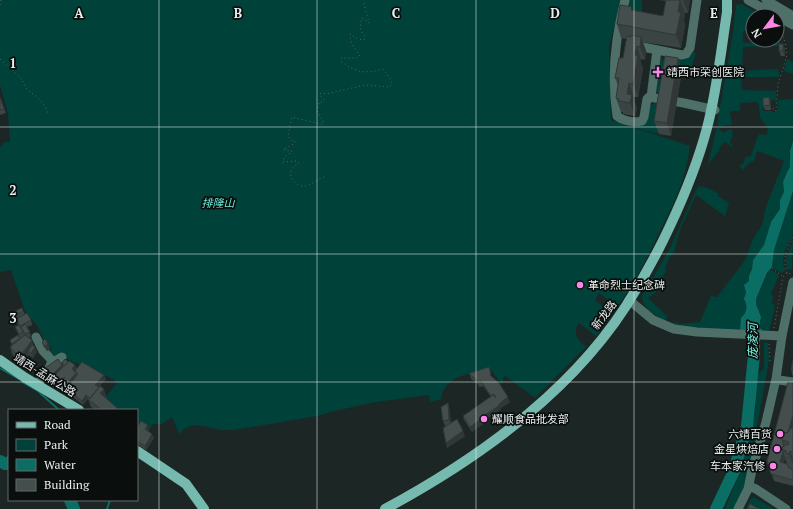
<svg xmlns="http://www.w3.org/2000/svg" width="793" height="509" font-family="'PT Serif','Noto Sans SC',serif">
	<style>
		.green { fill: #00413a }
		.water { fill: #0a6e64 }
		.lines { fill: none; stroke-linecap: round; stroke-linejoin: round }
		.stream { stroke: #0a6e64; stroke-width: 2 }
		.river { stroke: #0a6e64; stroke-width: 12 }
		.path { stroke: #5a6462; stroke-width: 1; stroke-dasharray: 1 3; stroke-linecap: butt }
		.minor { stroke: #4f6f69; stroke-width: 9 }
		.major { stroke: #76baaf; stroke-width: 10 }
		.wall { fill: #3a4442; fill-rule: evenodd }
		.shaded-wall { fill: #303736 }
		.building { fill: #444f4d; stroke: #303736 }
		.grid { fill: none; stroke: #e9efee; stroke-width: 1; stroke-opacity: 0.55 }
		.poi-dot { fill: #fa87e8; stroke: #0a0f0e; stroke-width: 1.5 }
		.labels { text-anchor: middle; stroke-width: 3.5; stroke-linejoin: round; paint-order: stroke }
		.poi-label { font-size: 11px; fill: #e9efee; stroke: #0a0f0e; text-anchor: start }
		.park-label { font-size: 11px; font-style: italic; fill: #70ebda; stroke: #0a0f0e }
		.street-label { font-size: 11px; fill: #e9efee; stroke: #0a0f0e }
		.water-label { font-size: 12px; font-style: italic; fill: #7af5e4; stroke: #0a0f0e }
		.grid-label { font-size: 13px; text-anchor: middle; font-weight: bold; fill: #e9efee; stroke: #0a0f0e; stroke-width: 3.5; stroke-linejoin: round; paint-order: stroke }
	</style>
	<rect width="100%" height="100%" fill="#1c2725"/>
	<path class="green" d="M0,0H621L609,47L611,120L690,146C687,175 674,204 661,229C648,256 635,283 617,307L599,293L595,300L612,314L596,336L579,323C572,334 577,339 586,347L535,398L504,375L502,385L491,370C471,373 444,375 441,399L430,402L429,395L376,402L334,411L317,416L234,430H220L209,427L194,425L185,428L179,434L172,417L162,424H153L149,430L137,427V410H115L103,400L117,383L113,379L64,358H56L47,352L52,348L43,338L38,327L25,311L11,270L0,272V148L4,142H10L8,113L0,85Z
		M627,0H642V12L629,14Z
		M741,4L764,16H753V31H743V43L780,42V46L743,47L742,71L777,69L780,75L779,77H744L741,78L742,90L776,91V102L774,100L763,101V111H772L776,113L778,108V100L793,99V141L791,144L789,158L791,164L790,167L785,175L783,185L784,192L780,200V209L771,223L764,245L753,260L752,269L750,274L749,281L744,287L746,293V310L740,331L679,327L674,324L675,321L679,324L700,322L711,296L717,297L740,267L746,258L753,239L762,225L766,207L784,161L757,151L754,161L749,163L743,170L739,166L744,163L745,157L751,156C754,148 755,142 759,134L766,135L767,134L768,128L760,118L759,105L756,102L740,103V114L739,111H731L730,113L732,124L730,125H724L721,127L717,125L733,32L736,5Z
		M693,53H696L691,69L683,71L669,69L660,93H658L656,91C657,83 657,67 660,61C668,50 686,65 693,53Z
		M787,59L793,62V74L784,71Z
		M655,103L663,105L658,134L637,128C638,120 648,114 651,105Z
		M717,127L724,133L730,129L732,130L733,136L730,142L734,148L725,142L720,147L719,151L708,164Z
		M698,186L708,188L719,194L718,196L729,203L725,216L696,195L680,230L674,252L668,260L665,269L666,271L662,278L663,279L655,293L648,298L668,317L665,320C655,316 642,308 642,296L669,250Z
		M793,191C793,204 793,219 793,232C790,247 779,251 785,271L781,273L772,267L774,250Z
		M793,240L792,269L787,270L786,259Z
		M770,269L779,275L771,294L773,296L772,304L775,305L769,332H762L759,328L761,317L756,304V299L763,283Z
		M764,342L768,343L769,360L760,410L755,434L758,438L743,490L734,509H725L737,479L741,464L742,455L748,446L753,424L752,414L756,407L752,398L756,395C755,393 754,391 753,389C751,381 758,373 764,369Z
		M754,497L755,498L774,509H750L747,507L750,500Z"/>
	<path class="water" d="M793,141V191L774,250L772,267L767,273L756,299V304L761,317L759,328L763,330L762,332L740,331L741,318C747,313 748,306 744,299L746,293L744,285L749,281V276L752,269L753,260L764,245L771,222L780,209V200L784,192L783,182L787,172L790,167V151Z"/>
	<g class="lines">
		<path class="stream" d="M0,368L19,379
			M22,382L38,391L59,410
			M2,462L9,456
			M107,509L110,500"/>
		<path class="river" d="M0,461L5,464H9
			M70,500L74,509
			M716,509L734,471L747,426L754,355V324"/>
		<path class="path" d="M0,5L1,0
			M0,59L22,79L27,90L37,97L45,106L48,114
			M773,108L774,110L776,111L778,84L783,69L787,55L785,42L779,26
			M324,177C318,179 309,186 304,186C297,187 287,177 292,169C293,167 296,165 299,163L297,161L283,162L284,157L292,152V151L283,150L295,143V141L291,140L288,136L292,117L321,124L324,123L317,111L319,102H323L324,100L320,95L321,93L326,94L365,85L390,87L392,83L391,80L383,69C365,74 356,73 341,61V58H356L360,56C355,49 350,43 350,34L358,39L364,40L365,36C360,32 359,24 362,18L369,23V22L363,0
			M772,268L782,276
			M787,273C782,257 787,251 793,236
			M774,328L783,277L787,273L792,274
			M769,344L770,361"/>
		<path class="minor" d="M625,0C615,38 611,77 617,116C623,121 635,123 642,121L644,117L647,99L649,97L684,103L715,110
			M748,0L793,25
			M766,0L793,16
			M633,45L682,55L686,54L690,48L697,0
			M651,97L657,50
			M629,300L653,320L674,329L697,332L782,336
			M51,360L55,361L62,357
			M779,380L793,382
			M36,385L48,371L52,361L48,356L43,351L36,337
			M749,486L756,489L786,509
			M738,509L748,489L752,470L766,422L776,379L782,336L793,282"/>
		<path class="major" d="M0,360L24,377L79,410
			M137,451L186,484L204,509
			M385,509C476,460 569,394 626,306C642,281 657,254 670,226C685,194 698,162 707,128C717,90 721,51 727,12V0"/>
	</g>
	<path class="wall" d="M659,0H690L688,13H685L684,21L685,25L681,48L643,42L646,51L645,60L641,59V63L643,69L638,97H634V100L637,108L635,116L623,114V112H621L616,98L618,85L615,78L623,58L626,39L621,38L617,24L633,10L663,16L666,1Z
		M783,44L785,49V56H781L779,51Z
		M678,58L682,71L671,136L659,134L654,121Z
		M0,97L6,113L0,115Z
		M769,97L771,102V110H765L763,106Z
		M22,308L25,314L31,320L32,325L27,327L31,336L29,338L37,352L33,358L29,355L21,363L12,354L10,347L12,346L10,340L21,339L18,334L15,327L18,325L13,312Z
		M42,342L48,344L50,348L47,351L43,346Z
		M793,360V377L791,370Z
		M68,362L75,365L77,369L106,379L100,386L106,396L105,397L118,410H96L91,407L88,399L83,405L68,393V392L66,394L55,385L53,381L48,375L45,368L62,365L63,367L62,363Z
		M470,375L493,378L510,402L501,408V409L484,421V423L472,432L464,420L463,416L491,397L483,386L479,387L478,384L471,379Z
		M793,383V486L774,481L767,461ZM785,458L787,464L784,463Z
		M448,403L449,407L451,423L465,436L447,448L446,443L448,425L445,426L443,421Z
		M137,425L149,430L148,431L154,438L146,450L137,444Z"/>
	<path class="shaded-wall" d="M680,0L685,13L684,21L685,25L681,48L676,35L678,12Z
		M683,0H690L688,13Z
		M641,37L646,51L645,60L640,47Z
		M783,44L785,49V56L783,51Z
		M637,46L641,59V63L643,69L638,97L633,84L635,55Z
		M678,58L682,71L671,136L667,123Z
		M629,83L634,97V100L637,108L635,116L627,94Z
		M769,97L771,102V110L770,105Z
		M32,340L34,347L28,351L29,355L21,363L18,356Z
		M48,344L50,348L47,351L45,346Z
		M35,347L37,352L33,358L31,353Z
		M62,365L65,372L53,378L52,375Z
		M75,365L78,372L75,371L78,380L66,389L68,392L66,394L64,387L60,384L62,390L59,383Z
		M104,375L106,379L97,389L95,385Z
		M104,389L106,396L102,400L91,399Z
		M86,395L88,399L83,405L82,401Z
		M508,397L510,402L501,408V409L484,421V423L472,432L470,427L482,417Z
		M448,403L449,407L451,425L449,420Z
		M793,415V430L786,441Z
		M148,425L149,430L147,434L145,429Z
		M463,431L465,436L447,448L446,443Z
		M152,434L154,438L146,450L145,446Z
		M790,451L793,459V465L789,454Z
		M783,452L785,458L782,469L780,462Z"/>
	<path class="building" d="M666,0H680L678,12H681L676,35L617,24L620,5L632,7L631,10L663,16Z
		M631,35L641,37L640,47L637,46L635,55L638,56L633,84L629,83L627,94L632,95L630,103L619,101V99L616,98L619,78H615L619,58H623L627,36L631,37Z
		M779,44H783V51H779Z
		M665,56L678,58L667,123L654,121Z
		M0,97L4,109L0,110Z
		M769,97L770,105L763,106V98Z
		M22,308L23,311L15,316L13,312Z
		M27,313L31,320L20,326L16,319Z
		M25,324L30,332L25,334L21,327Z
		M19,325L23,332L19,334L15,327Z
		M18,335L20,338L12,344L10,340Z
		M25,335L32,340L26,349L18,356L10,347Z
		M45,339L48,344L45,346L42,342Z
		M32,345L35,347L31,353L28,351Z
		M58,359L62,365L52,375L45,368Z
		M65,359L68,362L65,366L62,363Z
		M793,360V370H791Z
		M69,361L75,365L72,369L76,373L64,387L60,384L65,377L59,383L52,378Z
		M82,362L104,375L95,385L99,387L90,398L86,395L82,401L66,389L78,374L75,371Z
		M489,367L491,374L490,375L499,383L508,397L499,404L500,405L482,417L483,418L470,427L463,416L493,395L496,398L494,394L491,396L481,381L477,383V380L470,375V373Z
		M788,382L793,383V415L788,432L787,433L784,432L782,440L784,446H783L782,449L783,452L780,462L787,464L789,468H791L793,472V480L771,474L767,461Z
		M100,386L104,389L100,393L117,408L115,410H102L89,400Z
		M448,403L449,420L443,421L441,407Z
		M457,419L463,431L446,443L443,428Z
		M141,421L148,425L145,429L152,434L145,446L137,441V425L138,426Z
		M791,428L793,429V452L790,451L789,454L786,453V451L782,449L783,446L784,447L785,444L788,445L789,442L782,440L784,432L787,433Z
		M750,504L760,509H747Z"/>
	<path class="grid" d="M159,0V509M317,0V509M476,0V509M634,0V509M0,127H793M0,254H793M0,382H793"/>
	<g class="poi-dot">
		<path d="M656 66h4v4h4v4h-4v4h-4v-4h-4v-4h4z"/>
		<circle cx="580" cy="285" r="4"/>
		<circle cx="484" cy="419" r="4"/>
		<circle cx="780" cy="434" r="4"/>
		<circle cx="777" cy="449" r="4"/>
		<circle cx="773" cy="466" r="4"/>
	</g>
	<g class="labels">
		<g class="poi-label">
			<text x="667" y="76">靖西市荣创医院</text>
			<text x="588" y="289">革命烈士纪念碑</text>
			<text x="492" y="423">耀顺食品批发部</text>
			<text x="772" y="438" text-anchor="end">六靖百货</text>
			<text x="769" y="453" text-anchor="end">金星烘焙店</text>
			<text x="765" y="470" text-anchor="end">车本家汽修</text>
		</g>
		<g class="park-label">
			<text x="218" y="207">排隆山</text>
		</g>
		<g class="street-label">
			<text transform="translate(604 315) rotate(-53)" y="4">新龙路</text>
			<text transform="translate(45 375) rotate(32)" y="4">靖西-孟麻公路</text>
		</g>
		<g class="water-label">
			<text transform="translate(753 341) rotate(-90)" y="4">庞凌河</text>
		</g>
	</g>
	<g class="grid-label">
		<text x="79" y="18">A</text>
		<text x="238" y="18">B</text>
		<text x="396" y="18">C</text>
		<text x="555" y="18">D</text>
		<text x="714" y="18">E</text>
		<text x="13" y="68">1</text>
		<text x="13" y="195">2</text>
		<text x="13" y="323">3</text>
	</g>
	<rect x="8" y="409" width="130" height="92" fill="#0a0f0e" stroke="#636968"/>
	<rect x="16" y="422" width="20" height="6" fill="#76baaf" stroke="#636968"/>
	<text x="44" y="429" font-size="12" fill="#e9efee">Road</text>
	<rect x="16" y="439" width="20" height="12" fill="#00413a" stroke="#636968"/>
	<text x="44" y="449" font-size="12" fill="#e9efee">Park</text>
	<rect x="16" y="459" width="20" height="12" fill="#0a6e64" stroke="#636968"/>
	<text x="44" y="469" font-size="12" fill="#e9efee">Water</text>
	<rect x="16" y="479" width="20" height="12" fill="#444f4d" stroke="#636968"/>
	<text x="44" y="489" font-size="12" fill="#e9efee">Building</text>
	<g transform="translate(765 28) rotate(238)"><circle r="19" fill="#0a0f0e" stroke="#636968"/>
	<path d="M0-3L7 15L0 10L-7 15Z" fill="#fa87e8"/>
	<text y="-6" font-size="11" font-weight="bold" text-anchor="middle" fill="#e9efee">N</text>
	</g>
</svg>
